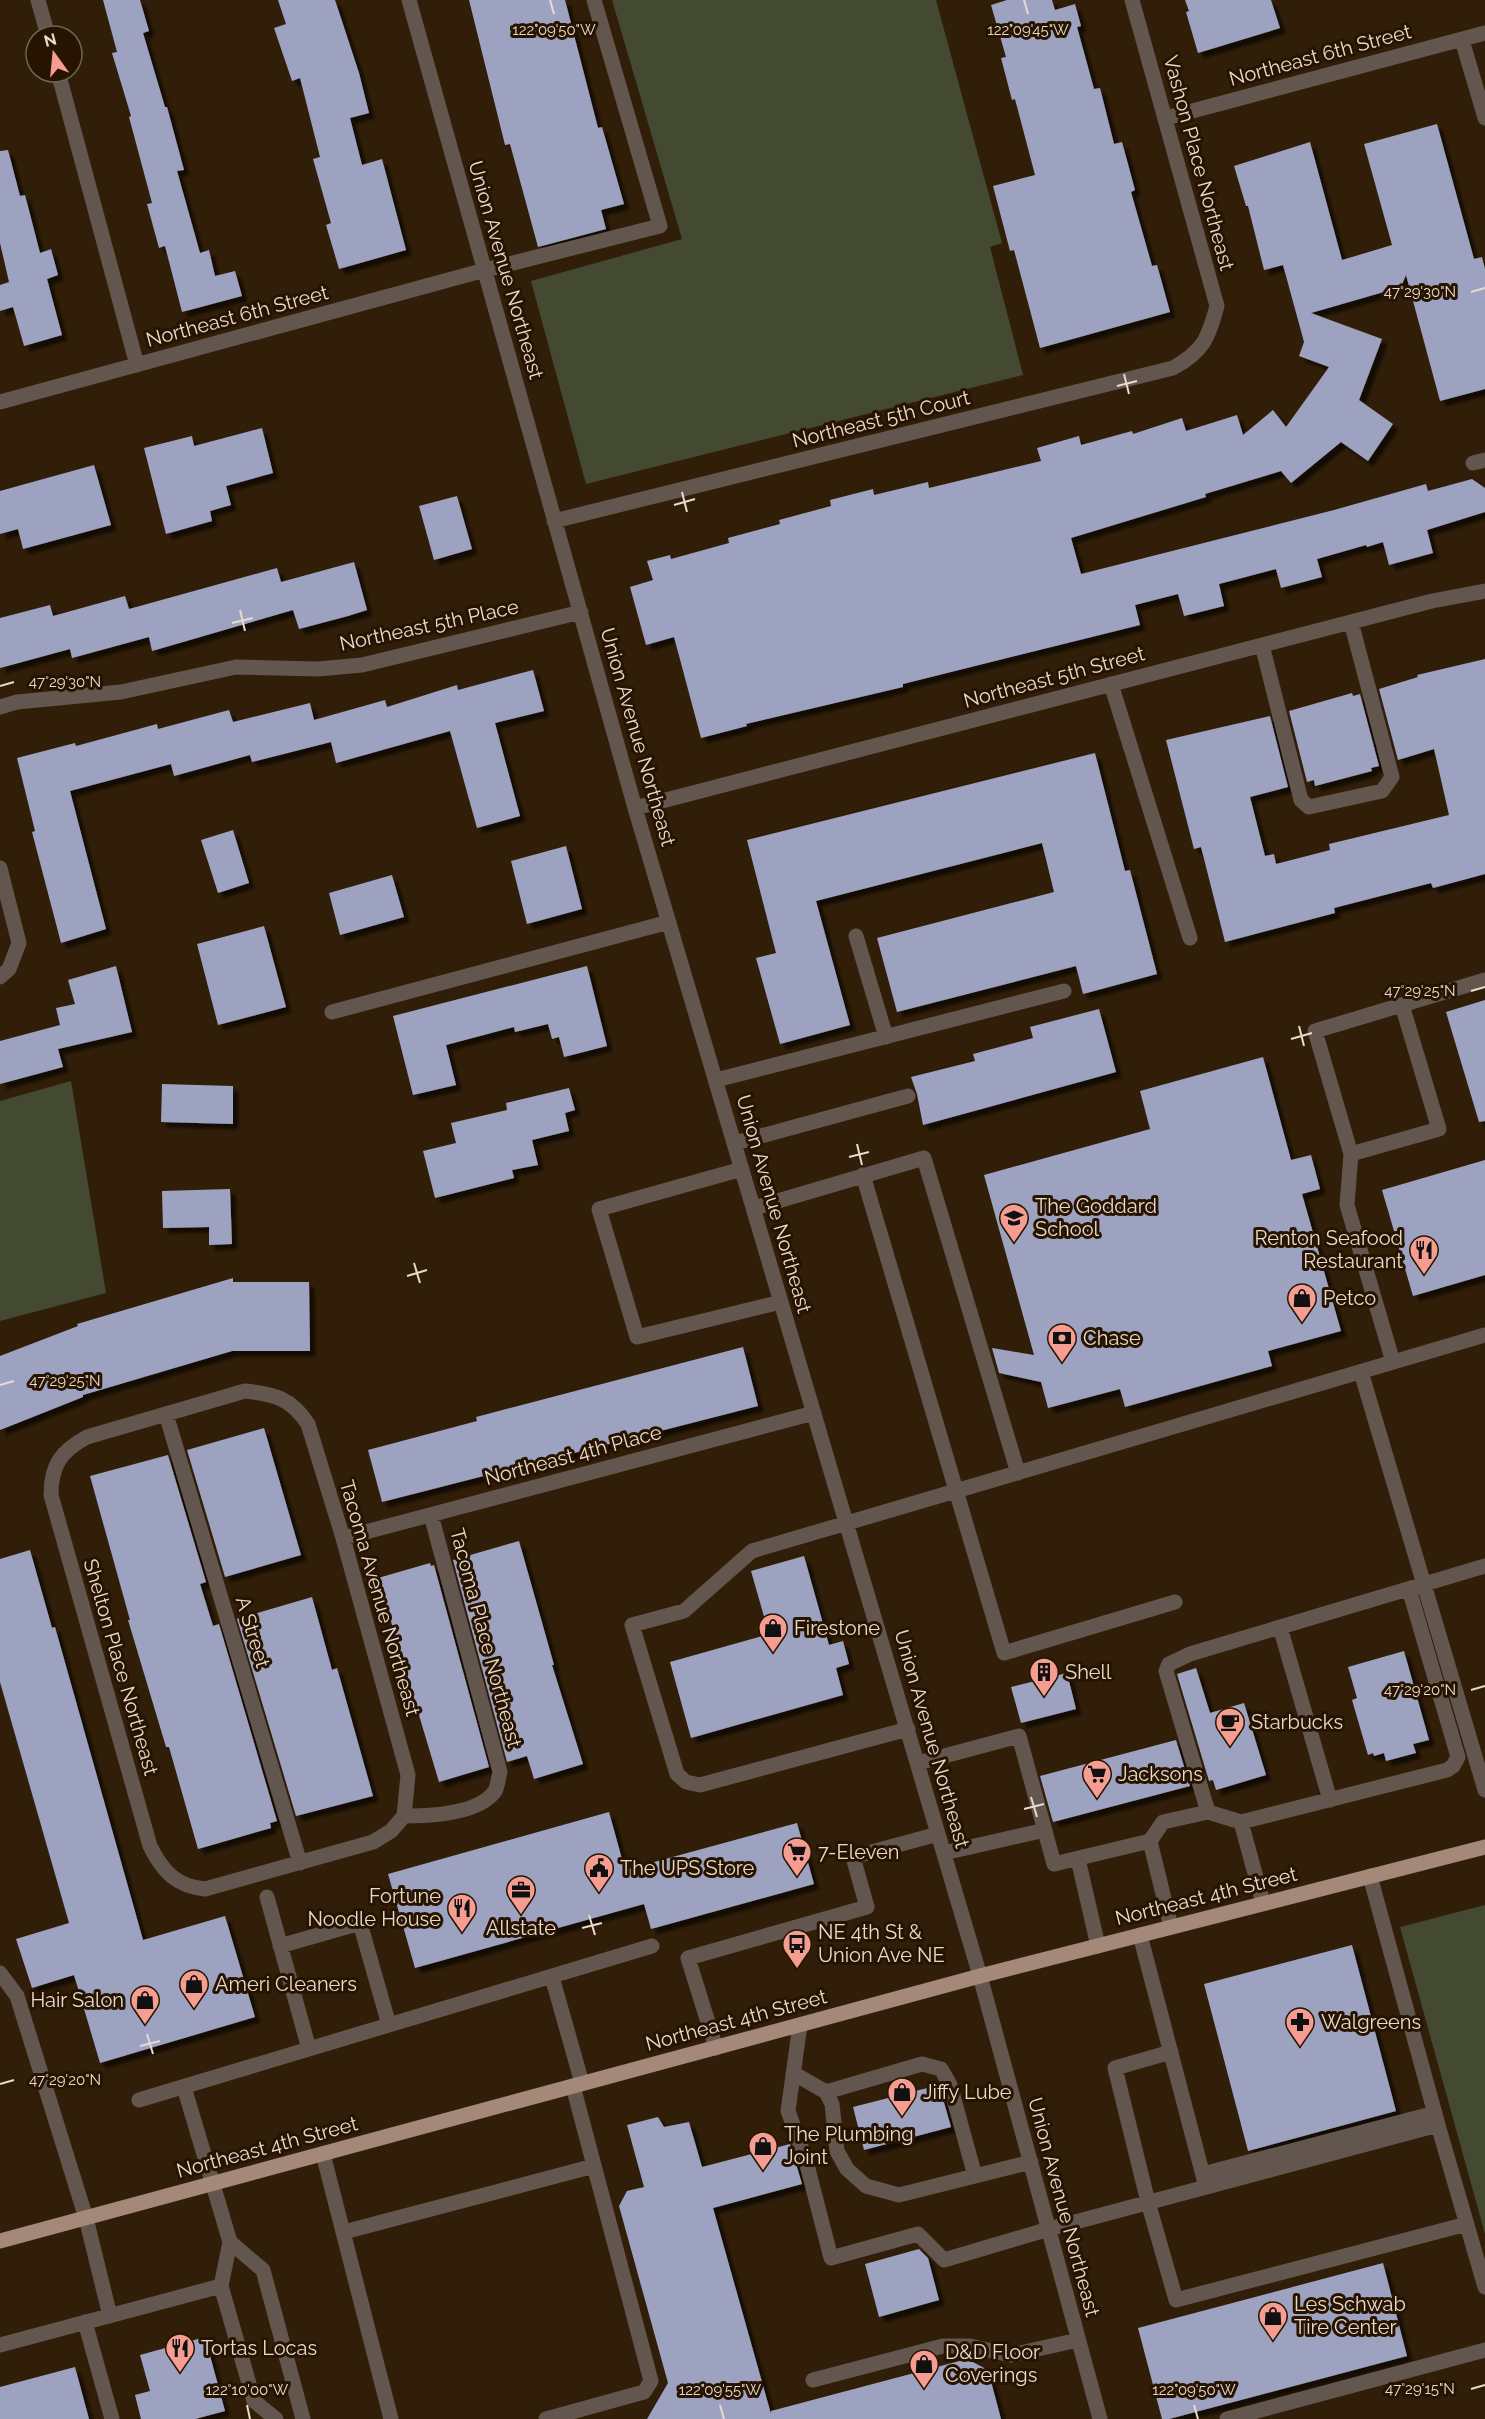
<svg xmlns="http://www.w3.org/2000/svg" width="1485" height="2419" font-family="Raleway,sans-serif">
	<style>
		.green { fill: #444931 }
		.building { fill: #9ea2c1; filter: url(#shadow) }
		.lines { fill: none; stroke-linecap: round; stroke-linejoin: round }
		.minor { stroke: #63564f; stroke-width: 15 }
		.major { stroke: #a4897b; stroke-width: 15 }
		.ticks { fill: none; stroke: #e8dace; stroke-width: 2 }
		.labels { text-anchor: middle; stroke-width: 6; stroke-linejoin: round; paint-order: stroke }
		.street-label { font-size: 20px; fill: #e8dace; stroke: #261401 }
		.poi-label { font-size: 20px; fill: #e8dace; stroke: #261401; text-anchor: start }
		.ticks-label { font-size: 15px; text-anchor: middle; fill: #e8dace; stroke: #261401; stroke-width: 6; stroke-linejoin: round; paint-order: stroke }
	</style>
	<defs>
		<filter id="shadow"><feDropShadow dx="5.5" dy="5.5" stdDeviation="1.5" flood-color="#0009"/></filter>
	</defs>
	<rect width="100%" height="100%" fill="#311e08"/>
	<path class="green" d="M612,0H936L1002,243L990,247L1023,375L586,484L531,281L682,239Z
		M71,1081L106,1293L0,1321V1101Z
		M1485,1905V2234L1400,1927Z"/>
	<path class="building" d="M103,0H140L149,31L143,33L165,107H167L184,170L177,171L200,253L209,250L215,276L235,271L242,296L182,312L165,246L159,248L147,204L152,203L129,117L131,116L112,53L117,52Z
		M278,0H335L359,73L369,113L350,118L362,165L382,159L406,250L339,269L326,225L331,223L313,159L320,157L300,78L292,81L274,28L286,24Z
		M469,0H565L598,128L602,127L624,204L601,210L606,229L538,247L510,144L505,145Z
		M1007,0H1052L1055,10L1075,4L1081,26L1077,27L1094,89L1100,88L1114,144L1122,142L1135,190L1131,192L1152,266L1157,265L1170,312L1040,348L1014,250L1010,251L993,186L1035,175L1015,99L1012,100L1001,58L1006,57L991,5Z
		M1185,0H1271L1280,28L1198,53L1186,12L1189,11Z
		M1437,124L1474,259L1482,257L1485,269V389L1440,401L1406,275L1401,287L1311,313L1382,339L1359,400L1393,424L1368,461L1341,442L1291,483L1281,471L1205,494L1206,497L1071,538L1081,574L1334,510L1426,484L1428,491L1472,479L1485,488V512L1427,530L1433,553L1389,565L1383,542L1367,547L1366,545L1317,559L1322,577L1281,588L1276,569L1219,584L1224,606L1184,616L1178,594L1135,605L1140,625L903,684V687L746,724L747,726L701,738L674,637L646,645L630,587L653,580L647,561L670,555L671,559L729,543L728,538L780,524L779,520L831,506L830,500L873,489L874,495L928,482L929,488L1041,461L1037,448L1079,436L1081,445L1132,431L1133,434L1182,418L1186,431L1237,415L1243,435L1273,410L1286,427L1329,367L1299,356L1304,342L1283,265L1264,270L1248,206H1246L1234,166L1310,142L1342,260L1392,245L1364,144Z
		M8,150L20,196L25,195L40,253L51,249L58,275L47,279L62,335L24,346L13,307L0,311V285L9,282L0,243V151Z
		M262,428L273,473L226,486L231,505L210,511L212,521L166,534L144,448L192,436L194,446Z
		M94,465L111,525L23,549L18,529L0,534V491Z
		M457,496L472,549L434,560L419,506Z
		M354,562L367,610L348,616L299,629L293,610L152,651L149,637L72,658L70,649L0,668V618L50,605L53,616L125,596L129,609L277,568L281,582Z
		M1485,659V874L1433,888L1431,883L1334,908L1335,913L1225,942L1201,847L1194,849L1166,740L1270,716L1288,787L1250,797L1265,856L1274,854L1276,864L1330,850L1329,844L1449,815L1434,749L1398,760L1379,689L1418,677L1417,675Z
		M533,670L544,711L495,723L520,816L477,828L450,731L336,763L331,742L252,762L250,755L174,776L171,764L70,791L106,929L61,943L32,832L35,831L17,758L75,743L76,746L157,724L158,729L229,710L233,722L310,703L314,720L385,700L387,707L457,685L458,690Z
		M1352,693L1353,696L1360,694L1379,766L1371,768L1372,771L1315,786L1314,780L1307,782L1289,711Z
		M1095,753L1125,871L1130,870L1157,974L1083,994L1076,966L897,1012L877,938L1054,892L1042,843L816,901L850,1025L780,1044L756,958L776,953L747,840Z
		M233,830L249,883L218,893L201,840Z
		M566,846L582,909L527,924L511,861Z
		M392,875L404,917L340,935L329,893Z
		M264,926L286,1007L218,1025L197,944Z
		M116,966L132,1032L58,1049L63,1067L0,1084V1041L60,1025L56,1008L75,1004L68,980Z
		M587,966L607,1046L564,1057L559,1037L552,1039L548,1024L515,1032L514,1027L446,1045L456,1085L413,1095L393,1016Z
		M1485,1000V1121L1479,1122L1446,1012Z
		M1099,1009L1116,1072L923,1125L917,1094L911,1077L975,1061L973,1054L1033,1038L1030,1027Z
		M1263,1057L1291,1160L1311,1155L1320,1189L1302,1194L1341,1331L1268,1351L1272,1366L1125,1407L1120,1389L1048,1408L1041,1382L999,1373L992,1348L1034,1355L984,1175L1150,1129L1140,1091Z
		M162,1084L233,1086V1124L161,1122Z
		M569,1088L575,1110L565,1113L569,1131L532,1140L538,1165L512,1170L514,1178L435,1198L423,1151L456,1143L451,1123L507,1110L506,1103Z
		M1485,1160V1275L1413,1296L1382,1190Z
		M230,1189L232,1244L209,1245V1227L163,1228L162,1191Z
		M233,1278V1282H309L310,1351H232L83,1395V1397L0,1430V1356L78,1326L77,1324Z
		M743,1347L758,1406L382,1502L368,1450L477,1421L476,1417Z
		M264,1428L301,1555L225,1577L187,1450Z
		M168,1455L206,1582L200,1584L213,1626L219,1624L277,1821L270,1823L271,1828L198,1849L169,1747H166L128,1620H130L90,1476Z
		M519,1541L554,1665H552L583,1764L534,1779L527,1756L507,1762L453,1560Z
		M30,1550L52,1628L55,1627L143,1940L225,1916L255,2017L100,2063L74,1975L32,1988L16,1939L69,1923L0,1682V1559Z
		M804,1556L829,1645L843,1641L849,1664L836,1668L843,1695L691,1738L670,1662L769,1634L751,1571Z
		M430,1563L431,1566L434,1565L489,1767L439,1782L378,1578Z
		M312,1597L332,1670L337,1668L373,1796L296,1816L237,1619Z
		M1404,1651L1429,1740L1413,1744L1416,1753L1386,1761L1384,1753L1374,1756L1373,1753L1368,1755L1352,1700L1357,1698L1348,1667Z
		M1196,1668L1210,1713L1244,1703L1266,1775L1216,1790L1213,1780L1209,1781L1177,1674Z
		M1067,1673L1076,1709L1021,1723L1011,1687Z
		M1176,1740L1190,1786L1053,1822L1040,1776Z
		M609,1812L625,1870L797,1823L814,1884L651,1929L644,1904L415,1968L388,1874Z
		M1352,1945L1396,2111L1248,2151L1204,1984Z
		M939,2085L951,2127L864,2150L853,2107Z
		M658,2117L664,2127L689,2122L702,2167L790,2144L802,2184L713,2208L771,2414V2411L967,2359L988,2370L1001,2419H647L668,2383L619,2206L627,2191L644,2187L627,2125Z
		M919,2249L928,2258L939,2300L879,2317L865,2264Z
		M1383,2263L1407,2356L1169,2419H1162L1138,2328Z
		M205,2337L225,2411L195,2419H141L135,2395L150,2391L140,2355Z
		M75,2367L89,2419H0V2387Z"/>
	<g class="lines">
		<path class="minor" d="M38,0L48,36
			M409,0L635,808L980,1976L1100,2419
			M1462,40L1485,118
			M58,72L137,365
			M1166,118L1485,33
			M0,402L485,270L660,226L594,0
			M1473,463L1485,460
			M554,521L1173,368C1204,351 1208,338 1217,306L1132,0
			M1262,645L1301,800L1309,807L1382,791L1392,777L1351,622
			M1111,684L1190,938
			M0,707L17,702L121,692L236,667L318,669L362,665L581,612
			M635,808L1432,601L1485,591
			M0,868L19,943L9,969L0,977
			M856,936L886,1037
			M332,1012L669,922
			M716,1080L1064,991
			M735,1143L908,1096
			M1351,1154L1439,1129L1402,1005
			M742,1169L599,1209L637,1337L781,1302
			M863,1175L1004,1653L1175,1602
			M754,1208L924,1158L1018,1473
			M1393,1362L1347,1205L1351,1154L1315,1031L1485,980
			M1361,1372L1485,1790
			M166,1414L300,1863
			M343,1538L814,1413
			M1280,1627L1330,1800
			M908,1729L700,1785L686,1782L677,1774L632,1625L684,1611L752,1551L1485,1335
			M918,1763L1019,1736L1054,1864L1150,1841L1163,1822L1208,1812L1241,1822L1447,1770L1453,1766L1458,1757L1409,1589
			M1208,1812L1166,1671L1169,1664L1190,1654L1485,1566
			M404,1816L408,1775L343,1538L308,1424C291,1398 274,1394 245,1391L87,1437C61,1451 51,1465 51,1495L150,1846C163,1872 176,1886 205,1889L373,1842L391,1831L404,1816C429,1816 479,1814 495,1791C498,1786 498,1778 500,1772L431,1515
			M1241,1822L1263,1903
			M1150,1841L1171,1927
			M944,1853L1045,1830
			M1078,1859L1098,1946
			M267,1897L309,2049
			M1140,1935L1206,2187
			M280,1946L360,1923L389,2025
			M0,1973L17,1996L86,2218L110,2316
			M552,1977L582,2083
			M800,2025L788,2111L805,2157L831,2258L918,2234L944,2260L1049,2229L1438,2125L1370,1876
			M716,2048L688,1958L867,1907L853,1857L938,1834
			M1171,2052L1115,2068L1148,2202L1176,2300L1467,2224
			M793,2073L826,2092L832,2104L837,2151L847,2169L866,2186L899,2195L1031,2162
			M184,2087L230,2242L263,2270L303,2419
			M826,2092L922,2064L941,2069L950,2085L975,2176
			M139,2100L652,1946
			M1438,2125L1485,2287
			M323,2154L391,2419
			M1203,2174L1435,2113
			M344,2232L594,2166
			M230,2242L221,2286L254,2401L276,2419
			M85,2322L112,2419
			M0,2345L221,2286
			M813,2380L943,2346H970L1011,2355L1078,2340
			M546,2419L644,2392L651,2381L573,2086
			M1227,2419L1485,2350"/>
		<path class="major" d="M0,2241L980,1976L1485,1847"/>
	</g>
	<path class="ticks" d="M550,0L554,14M1024,0L1028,14M1471,292L1485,288M1124,374L1129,394M1117,386L1137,381M682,492L687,512M674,505L695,499M240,610L245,631M232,623L253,618M0,686L14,682M1471,991L1485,987M1299,1026L1304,1046M1291,1039L1312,1033M857,1144L862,1165M849,1157L869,1152M414,1263L420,1283M407,1276L427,1270M0,1385L14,1381M1471,1690L1485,1686M1031,1797L1037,1817M1024,1809L1044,1804M589,1915L595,1935M582,1928L602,1923M147,2034L153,2054M140,2046L160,2041M0,2084L14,2080M1471,2389L1485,2385M247,2405L250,2419M720,2405L724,2419M1194,2405L1198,2419"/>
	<defs>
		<g id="school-pin" transform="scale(1.5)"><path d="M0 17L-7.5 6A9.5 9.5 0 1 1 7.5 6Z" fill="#f59d90" stroke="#261401"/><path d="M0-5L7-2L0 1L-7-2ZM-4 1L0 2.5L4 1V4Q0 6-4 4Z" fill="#111"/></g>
		<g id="restaurant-pin" transform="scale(1.5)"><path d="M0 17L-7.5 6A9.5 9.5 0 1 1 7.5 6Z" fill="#f59d90" stroke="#261401"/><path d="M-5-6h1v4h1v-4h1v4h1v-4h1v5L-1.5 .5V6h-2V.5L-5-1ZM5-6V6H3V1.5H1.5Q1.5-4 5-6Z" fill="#111"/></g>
		<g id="shop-pin" transform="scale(1.5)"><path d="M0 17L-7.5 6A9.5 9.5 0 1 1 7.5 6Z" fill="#f59d90" stroke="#261401"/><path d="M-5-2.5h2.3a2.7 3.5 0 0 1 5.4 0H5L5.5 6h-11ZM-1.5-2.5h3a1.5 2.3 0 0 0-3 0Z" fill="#111"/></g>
		<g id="bank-pin" transform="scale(1.5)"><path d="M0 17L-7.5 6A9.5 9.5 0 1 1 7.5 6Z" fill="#f59d90" stroke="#261401"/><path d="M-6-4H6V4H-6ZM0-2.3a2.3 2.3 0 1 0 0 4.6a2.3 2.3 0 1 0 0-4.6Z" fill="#111"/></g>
		<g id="building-pin" transform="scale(1.5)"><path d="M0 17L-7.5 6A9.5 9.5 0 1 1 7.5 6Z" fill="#f59d90" stroke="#261401"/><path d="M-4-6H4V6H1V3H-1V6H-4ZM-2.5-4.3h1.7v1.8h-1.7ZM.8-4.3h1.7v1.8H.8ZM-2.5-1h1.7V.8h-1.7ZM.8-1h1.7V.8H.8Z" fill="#111"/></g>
		<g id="cafe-pin" transform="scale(1.5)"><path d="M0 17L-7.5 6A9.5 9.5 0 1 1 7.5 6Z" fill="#f59d90" stroke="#261401"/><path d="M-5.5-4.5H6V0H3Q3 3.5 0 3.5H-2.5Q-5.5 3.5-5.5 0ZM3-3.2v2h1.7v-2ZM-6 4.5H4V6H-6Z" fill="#111"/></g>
		<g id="supermarket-pin" transform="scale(1.5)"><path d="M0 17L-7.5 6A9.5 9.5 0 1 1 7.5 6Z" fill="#f59d90" stroke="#261401"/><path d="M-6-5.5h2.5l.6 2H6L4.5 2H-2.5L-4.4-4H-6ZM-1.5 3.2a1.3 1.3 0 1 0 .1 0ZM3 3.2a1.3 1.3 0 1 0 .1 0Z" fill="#111"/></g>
		<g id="civic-pin" transform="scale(1.5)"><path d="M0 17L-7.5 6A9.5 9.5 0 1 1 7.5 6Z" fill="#f59d90" stroke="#261401"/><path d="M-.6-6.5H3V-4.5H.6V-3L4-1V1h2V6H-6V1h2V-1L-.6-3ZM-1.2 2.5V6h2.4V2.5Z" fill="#111"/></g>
		<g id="office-pin" transform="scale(1.5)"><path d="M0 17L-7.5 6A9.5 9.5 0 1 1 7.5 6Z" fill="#f59d90" stroke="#261401"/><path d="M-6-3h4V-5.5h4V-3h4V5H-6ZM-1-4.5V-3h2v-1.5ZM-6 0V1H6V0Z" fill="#111"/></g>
		<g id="bus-pin" transform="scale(1.5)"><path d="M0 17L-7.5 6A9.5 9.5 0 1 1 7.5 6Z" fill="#f59d90" stroke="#261401"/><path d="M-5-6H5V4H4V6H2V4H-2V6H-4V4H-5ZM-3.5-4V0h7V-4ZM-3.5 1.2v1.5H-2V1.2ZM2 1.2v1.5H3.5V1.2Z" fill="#111"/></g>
		<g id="pharmacy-pin" transform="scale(1.5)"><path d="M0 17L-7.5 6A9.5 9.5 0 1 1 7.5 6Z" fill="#f59d90" stroke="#261401"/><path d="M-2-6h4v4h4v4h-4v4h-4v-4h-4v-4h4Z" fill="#111"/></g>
	</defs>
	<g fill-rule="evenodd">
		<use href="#school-pin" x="1014" y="1218"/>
		<use href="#restaurant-pin" x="1424" y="1250"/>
		<use href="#shop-pin" x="1302" y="1298"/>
		<use href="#bank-pin" x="1062" y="1338"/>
		<use href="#shop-pin" x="773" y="1628"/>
		<use href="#building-pin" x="1044" y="1672"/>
		<use href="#cafe-pin" x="1230" y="1722"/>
		<use href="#supermarket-pin" x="1097" y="1774"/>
		<use href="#supermarket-pin" x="797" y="1852"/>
		<use href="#civic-pin" x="599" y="1868"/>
		<use href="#office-pin" x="521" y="1890"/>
		<use href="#restaurant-pin" x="462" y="1908"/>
		<use href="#bus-pin" x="797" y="1944"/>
		<use href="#shop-pin" x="194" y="1984"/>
		<use href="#shop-pin" x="145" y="2000"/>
		<use href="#pharmacy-pin" x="1300" y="2022"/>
		<use href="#shop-pin" x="902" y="2092"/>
		<use href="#shop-pin" x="763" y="2146"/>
		<use href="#shop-pin" x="1273" y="2316"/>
		<use href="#restaurant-pin" x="180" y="2348"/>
		<use href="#shop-pin" x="924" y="2364"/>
	</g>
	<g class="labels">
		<g class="street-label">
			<text transform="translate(1320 55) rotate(-15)" y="7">Northeast 6th Street</text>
			<text transform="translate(1199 163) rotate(75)" y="7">Vashon Place Northeast</text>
			<text transform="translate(506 270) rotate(74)" y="7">Union Avenue Northeast</text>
			<text transform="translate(237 316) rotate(-15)" y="7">Northeast 6th Street</text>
			<text transform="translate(881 419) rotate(-14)" y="7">Northeast 5th Court</text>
			<text transform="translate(429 625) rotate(-12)" y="7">Northeast 5th Place</text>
			<text transform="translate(1054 677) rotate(-15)" y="7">Northeast 5th Street</text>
			<text transform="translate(638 737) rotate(74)" y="7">Union Avenue Northeast</text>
			<text transform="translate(774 1204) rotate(74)" y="7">Union Avenue Northeast</text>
			<text transform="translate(573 1455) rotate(-15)" y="7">Northeast 4th Place</text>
			<text transform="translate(380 1598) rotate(74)" y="7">Tacoma Avenue Northeast</text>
			<text transform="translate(253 1632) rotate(73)" y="7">A Street</text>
			<text transform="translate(486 1638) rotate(75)" y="7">Tacoma Place Northeast</text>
			<text transform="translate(121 1667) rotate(74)" y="7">Shelton Place Northeast</text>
			<text transform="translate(932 1739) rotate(74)" y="7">Union Avenue Northeast</text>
			<text transform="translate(1206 1896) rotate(-14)" y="7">Northeast 4th Street</text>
			<text transform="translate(736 2020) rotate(-15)" y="7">Northeast 4th Street</text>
			<text transform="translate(267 2147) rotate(-15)" y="7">Northeast 4th Street</text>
			<text transform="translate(1064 2207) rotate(75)" y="7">Union Avenue Northeast</text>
		</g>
		<g class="poi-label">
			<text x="1035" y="1213">The Goddard<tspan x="1035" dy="23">School</tspan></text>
			<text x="1403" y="1245" text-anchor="end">Renton Seafood<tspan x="1403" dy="23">Restaurant</tspan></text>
			<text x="1323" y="1305">Petco</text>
			<text x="1083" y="1345">Chase</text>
			<text x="794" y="1635">Firestone</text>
			<text x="1065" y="1679">Shell</text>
			<text x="1251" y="1729">Starbucks</text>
			<text x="1118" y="1781">Jacksons</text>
			<text x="818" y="1859">7-Eleven</text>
			<text x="620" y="1875">The UPS Store</text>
			<text x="441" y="1903" text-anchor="end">Fortune<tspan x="441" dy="23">Noodle House</tspan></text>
			<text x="521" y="1935" text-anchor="middle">Allstate</text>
			<text x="818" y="1939">NE 4th St &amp;<tspan x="818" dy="23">Union Ave NE</tspan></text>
			<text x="215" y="1991">Ameri Cleaners</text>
			<text x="124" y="2007" text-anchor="end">Hair Salon</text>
			<text x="1321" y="2029">Walgreens</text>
			<text x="923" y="2099">Jiffy Lube</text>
			<text x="784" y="2141">The Plumbing<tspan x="784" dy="23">Joint</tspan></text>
			<text x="1294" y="2311">Les Schwab<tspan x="1294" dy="23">Tire Center</tspan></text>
			<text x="201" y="2355">Tortas Locas</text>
			<text x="945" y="2359">D&amp;D Floor<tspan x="945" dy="23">Coverings</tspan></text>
		</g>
	</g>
	<g class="ticks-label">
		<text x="554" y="35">122°09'50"W</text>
		<text x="1028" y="35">122°09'45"W</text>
		<text x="1420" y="297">47°29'30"N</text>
		<text x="65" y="687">47°29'30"N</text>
		<text x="1420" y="996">47°29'25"N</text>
		<text x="65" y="1386">47°29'25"N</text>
		<text x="1420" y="1695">47°29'20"N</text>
		<text x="65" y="2085">47°29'20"N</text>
		<text x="1420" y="2394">47°29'15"N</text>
		<text x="247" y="2395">122°10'00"W</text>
		<text x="720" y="2395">122°09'55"W</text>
		<text x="1194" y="2395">122°09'50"W</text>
	</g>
	<g transform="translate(54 54) rotate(345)"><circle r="28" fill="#261401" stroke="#746353" stroke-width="1.5"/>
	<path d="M0-4.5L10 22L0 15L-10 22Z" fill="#f59d90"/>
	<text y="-9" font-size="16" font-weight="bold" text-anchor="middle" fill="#e8dace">N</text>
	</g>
</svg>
